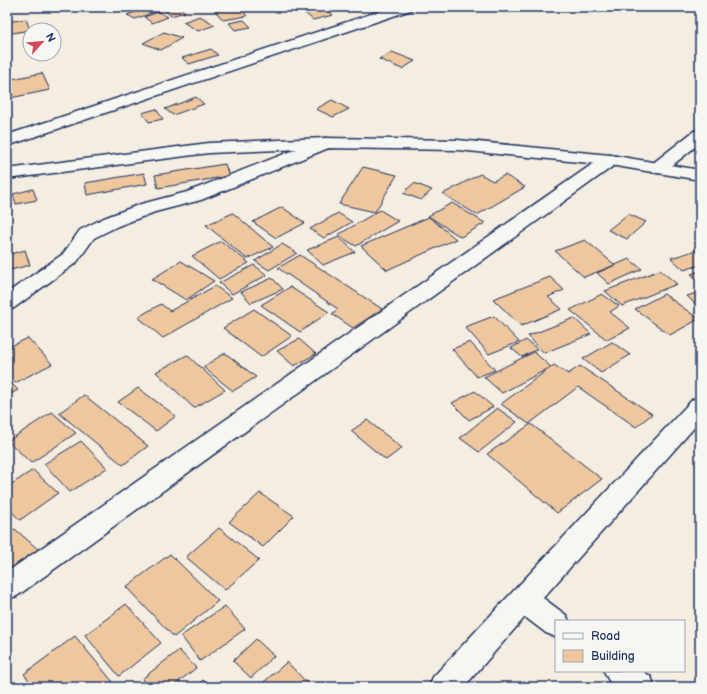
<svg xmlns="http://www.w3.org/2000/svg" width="707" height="694" font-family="'Balsamiq Sans',sans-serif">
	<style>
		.building { fill: #eec79e; stroke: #1b2f5e }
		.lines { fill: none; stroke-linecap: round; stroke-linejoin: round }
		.minor-casing { stroke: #1b2f5e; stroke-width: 3 }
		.tertiary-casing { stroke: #1b2f5e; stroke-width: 3 }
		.secondary-casing { stroke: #1b2f5e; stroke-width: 3 }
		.minor { fill: #f6f6f2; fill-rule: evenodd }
		.tertiary { fill: #f6f6f2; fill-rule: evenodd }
		.secondary { fill: #f6f6f2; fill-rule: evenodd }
	</style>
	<rect width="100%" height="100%" fill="#f4ede1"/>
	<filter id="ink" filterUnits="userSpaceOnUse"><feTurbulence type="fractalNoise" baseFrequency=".025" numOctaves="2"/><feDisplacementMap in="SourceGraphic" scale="8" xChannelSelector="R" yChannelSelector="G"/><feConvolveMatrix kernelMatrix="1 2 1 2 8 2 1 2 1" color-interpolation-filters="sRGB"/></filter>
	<g filter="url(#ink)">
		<path class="building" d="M149,7H160L163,9L135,19L127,15Z
			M161,7H180L185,12L171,16Z
			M240,7L247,16L223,20L213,8Z
			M298,7H349L329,12L333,15L313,20Z
			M159,12L168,17L152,23L144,17Z
			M200,16L215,25L198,31L183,22Z
			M26,19L30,30L7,34V22Z
			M244,20L251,27L235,30L229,23Z
			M164,32L182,38L161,50L143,43Z
			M211,49L218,55L189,64L182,58Z
			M392,52L415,61L402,69L379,59Z
			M42,73L50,90L10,98L7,90V80Z
			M196,97L204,104L173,115L165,109Z
			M332,100L349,109L333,117L316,109Z
			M156,109L163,119L149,122L142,113Z
			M225,164L229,176L158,188L155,175Z
			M363,167L397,175L375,212L339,204Z
			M144,173L147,184L87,195L85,183Z
			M480,174L493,181L505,175L525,187L477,215L443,194Z
			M414,183L432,190L421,200L403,193Z
			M33,189L37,200L16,204L13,194Z
			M452,203L485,223L461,237L428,216Z
			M282,207L305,223L276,238L253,222Z
			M380,210L398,221L356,246L338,235Z
			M233,213L273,247L247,259L206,225Z
			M338,213L352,222L324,238L310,229Z
			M628,214L646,222L627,239L608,230Z
			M429,217L456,239L387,270L361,246Z
			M339,237L355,252L323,265L307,250Z
			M585,240L615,265L584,277L555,251Z
			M221,241L249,263L219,279L192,256Z
			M282,244L297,253L269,270L255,261Z
			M700,249V265L684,270L671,258Z
			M25,250L30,265L7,271V255Z
			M300,255L382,309L353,328L332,314L338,309L278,268Z
			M629,259L642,269L609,284L597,273Z
			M181,261L214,281L186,300L152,279Z
			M254,265L267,275L232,294L219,283Z
			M660,270L677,284L622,306L605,291Z
			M700,271V282L691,274Z
			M550,277L564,290L548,297L562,309L521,326L493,299Z
			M272,278L283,289L251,303L241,292Z
			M215,286L232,298L163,338L138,317L161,304L170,311Z
			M290,287L329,312L300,332L261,305Z
			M700,292V309L687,296Z
			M602,294L619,306L610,312L630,328L607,340L570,310Z
			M664,294L699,319L670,335L635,309Z
			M254,309L292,336L261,357L223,328Z
			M494,316L519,342L489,354L465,327Z
			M574,318L591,334L544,353L528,336Z
			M28,338L52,364L15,383L7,374V348Z
			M299,339L316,354L294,366L277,351Z
			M526,340L537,349L522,357L511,348Z
			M470,342L495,370L477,377L452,349Z
			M612,342L630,355L601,373L583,359Z
			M534,352L551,367L502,393L484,377Z
			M225,353L256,377L233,391L203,367Z
			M187,355L225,390L194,408L156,372Z
			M554,365L568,374L580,366L652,414L636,427L578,387L529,424L501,404Z
			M7,379L18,390L7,396Z
			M138,388L176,416L156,431L118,402Z
			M475,391L493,407L469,420L452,403Z
			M84,395L148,446L123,465L59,413Z
			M497,408L517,422L479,452L460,438Z
			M52,412L76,433L31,463L8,441Z
			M367,420L402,448L386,460L351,431Z
			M531,424L602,479L557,513L487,454Z
			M81,441L107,468L70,492L44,464Z
			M33,470L58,493L20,520L7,507V487Z
			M260,493L294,516L263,547L229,522Z
			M219,528L259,560L225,590L186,557Z
			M15,529L40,551L7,576V535Z
			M170,554L218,601L174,637L126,587Z
			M126,604L161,643L119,676L85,635Z
			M225,606L245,629L200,661L181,636Z
			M75,636L117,687H34L24,674Z
			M256,639L274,656L251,678L233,661Z
			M179,650L196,668L172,687H148L142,679Z
			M287,662L311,687H258Z
			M203,680L211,687H195Z"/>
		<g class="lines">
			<g class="minor-casing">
				<path id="minor" d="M700,130V143L664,172L658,173L652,172L649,168L652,164L694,131Z
					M325,138L331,139L334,143L331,147L201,200L155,212L118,226L94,238L77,262L14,308L7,310V293L63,254L80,230L104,218L141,204L187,192Z
					M610,155L616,156L619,160L616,164L17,596L7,599V572L604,156Z
					M700,397V421L543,598L566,615L569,621H556V637L546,633L525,617L464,687H429L433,677L692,400Z
					M604,671H643L651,677L655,687H617L609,681Z"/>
			</g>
			<g class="tertiary-casing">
				<path id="tertiary" d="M325,138L458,140L610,155L700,170V180L610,165L458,150L325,148L209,153L7,179V169L209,143Z"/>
			</g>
			<g class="secondary-casing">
				<path id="secondary" d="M392,7H413L411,10L7,146V135Z"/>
			</g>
			<use href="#minor" class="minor"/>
			<use href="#tertiary" class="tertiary"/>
			<use href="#secondary" class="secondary"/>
		</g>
	</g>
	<rect width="707" height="694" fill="none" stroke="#f6f6f2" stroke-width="24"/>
	<rect x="12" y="12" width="683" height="670" fill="none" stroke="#1b2f5e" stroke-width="1.5" filter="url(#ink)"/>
	<rect x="555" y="620" width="130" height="52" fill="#f6f6f2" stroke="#9ea6b7"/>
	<rect x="563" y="633" width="20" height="6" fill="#f6f6f2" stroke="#9ea6b7"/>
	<text x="591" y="640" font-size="12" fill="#1b2f5e">Road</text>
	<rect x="563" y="650" width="20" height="12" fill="#eec79e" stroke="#9ea6b7"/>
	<text x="591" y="660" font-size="12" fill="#1b2f5e">Building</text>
	<g transform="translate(42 42) rotate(63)"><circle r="19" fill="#f6f6f2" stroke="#9ea6b7"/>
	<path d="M0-3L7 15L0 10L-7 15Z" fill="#d1495b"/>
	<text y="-6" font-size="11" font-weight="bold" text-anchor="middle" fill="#1b2f5e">N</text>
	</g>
</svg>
